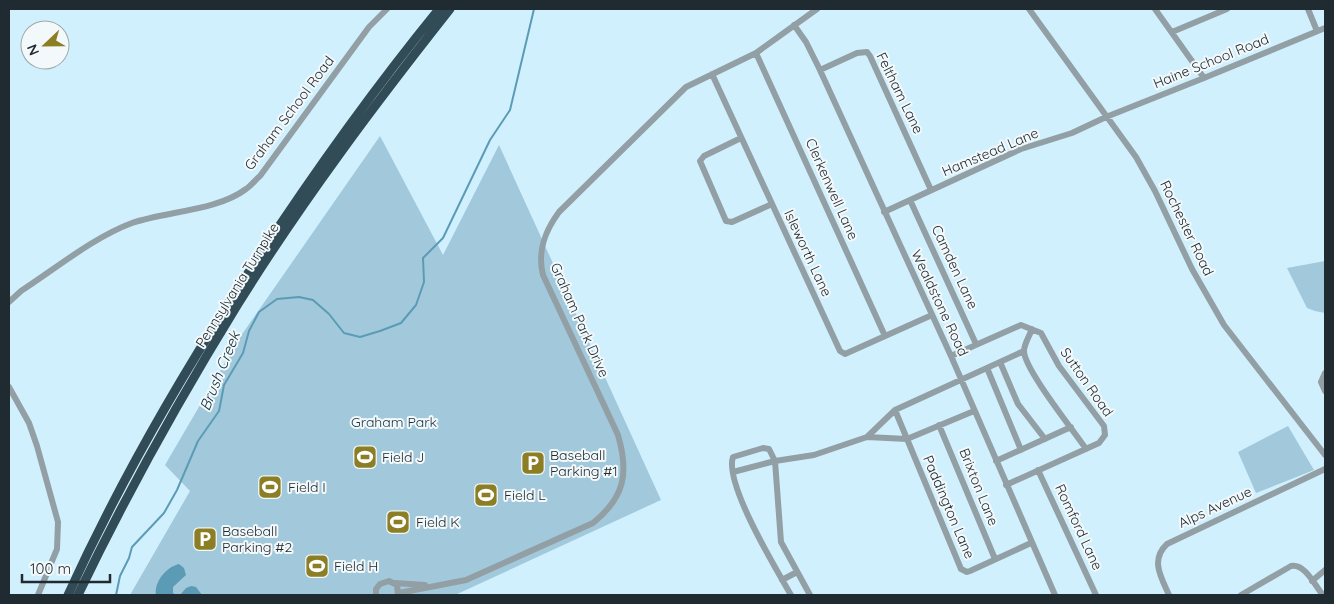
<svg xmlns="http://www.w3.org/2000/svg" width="1334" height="604" font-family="Quicksand,sans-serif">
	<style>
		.green { fill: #a1c9db }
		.water { fill: #5c9bb6 }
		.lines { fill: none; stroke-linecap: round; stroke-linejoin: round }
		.stream { stroke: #5c9bb6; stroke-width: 2 }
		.minor { stroke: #929fa5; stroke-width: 6 }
		.highway { stroke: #314b57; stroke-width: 9 }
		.labels { text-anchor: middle; stroke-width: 4; stroke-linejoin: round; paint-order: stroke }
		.street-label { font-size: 14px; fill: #202b31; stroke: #f3f9fb }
		.park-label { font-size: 14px; fill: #14323f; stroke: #f3f9fb }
		.poi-label { font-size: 14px; fill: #202b31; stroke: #f3f9fb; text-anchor: start }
		.water-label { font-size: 15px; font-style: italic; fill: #12313e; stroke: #f3f9fb }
	</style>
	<rect width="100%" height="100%" fill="#d1f0fe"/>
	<path class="green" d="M380,136L443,255L499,145L661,500L455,595H130L190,491L165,465L238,340Z
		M1325,261V313L1315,311L1307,308L1287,268Z
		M1288,426L1314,470L1256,493L1238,452Z"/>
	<path class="water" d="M179,564L184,568L186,575L173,587V593L176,595H156C154,582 166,567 179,564Z
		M191,586L196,587L202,595H180L186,588Z"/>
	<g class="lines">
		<path class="stream" d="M116,595L120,576L129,558L132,547L164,513L177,490L198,441L219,411L224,385L243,353L249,331L259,312L277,299L299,297L313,300L329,314L344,333L360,337L380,331L401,323L416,305L424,282L423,258L443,238L490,140L510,110L534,9"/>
		<path class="minor" d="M1029,9L1136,157L1155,191L1192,269L1224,325L1325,455
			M1155,9L1204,78
			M1308,9L1317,31
			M794,25L806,42L819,68L951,356L1055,595
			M1172,32L1227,9
			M756,53L885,336
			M820,70L857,53L867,52L870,56L931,190
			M712,74L840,351L845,354L932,315
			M741,138L704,156L700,161L726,221L732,222L772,204
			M910,200L976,344
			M884,212L1021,149L1072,133L1106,117L1204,78L1325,28
			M9,302L21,291C55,269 94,237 132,223C166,211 217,211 246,189C251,186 255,180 260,176L369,27L387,9
			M1032,329C1030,335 1024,344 1024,351C1024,369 1074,431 1086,449
			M951,356L1021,325L1041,333L1059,366L1104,426L1105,435L1099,443L1006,485
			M1000,362L1018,404L1045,439
			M987,368L1021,450
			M1325,373L1321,382L1325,391
			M9,387L29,423L37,446L58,522L57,549L38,595
			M895,410L961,569L967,572L970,571L1031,543
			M939,425L995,559
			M867,437L907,439L974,411
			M996,461L1071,427
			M1038,470L1096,595
			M733,472L775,461L814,455L867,437L895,410L1024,351
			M782,580L797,572
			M1312,581L1325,570
			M395,583L425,585
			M399,593L466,580L593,523C625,497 629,473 618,435L543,275C537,251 545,231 559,212L686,87L756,53L817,9
			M376,595V589L380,584L389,581L397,585L398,595
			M791,595C776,569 724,483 733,457L763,448L769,449L775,461L781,542L810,595
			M1169,595C1161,577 1150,560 1167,544L1325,469
			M1241,595L1291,566C1305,563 1315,586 1323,595"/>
		<path class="highway" d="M68,595C115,492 171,393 232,298C296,198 364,101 439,9
			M78,595C126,495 180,398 238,304C302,201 375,104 450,9"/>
	</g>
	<defs>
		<g id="stadium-square" transform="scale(1.25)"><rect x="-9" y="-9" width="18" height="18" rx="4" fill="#8c7e25" stroke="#f3f9fb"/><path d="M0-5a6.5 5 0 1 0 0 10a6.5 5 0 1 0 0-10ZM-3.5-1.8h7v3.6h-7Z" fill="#fff"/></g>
		<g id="parking-square" transform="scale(1.25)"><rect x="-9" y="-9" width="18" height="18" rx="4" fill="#8c7e25" stroke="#f3f9fb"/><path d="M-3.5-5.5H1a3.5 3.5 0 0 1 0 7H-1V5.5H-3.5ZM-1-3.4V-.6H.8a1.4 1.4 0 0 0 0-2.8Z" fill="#fff"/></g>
	</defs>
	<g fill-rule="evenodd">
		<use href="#stadium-square" x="365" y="457"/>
		<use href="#parking-square" x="533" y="463"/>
		<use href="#stadium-square" x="270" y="487"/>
		<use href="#stadium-square" x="486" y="495"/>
		<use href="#stadium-square" x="398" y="522"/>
		<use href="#parking-square" x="205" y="539"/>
		<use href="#stadium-square" x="317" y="566"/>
	</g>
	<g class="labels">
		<g class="street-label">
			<text transform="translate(1211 61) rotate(-22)" y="5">Haine School Road</text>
			<text transform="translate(900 93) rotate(64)" y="5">Feltham Lane</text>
			<text transform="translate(289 113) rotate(-53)" y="5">Graham School Road</text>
			<text transform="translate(990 152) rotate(-23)" y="5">Hamstead Lane</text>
			<text transform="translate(832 189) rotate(66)" y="5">Clerkenwell Lane</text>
			<text transform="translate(1187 228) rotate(64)" y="5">Rochester Road</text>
			<text transform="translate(808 253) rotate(65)" y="5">Isleworth Lane</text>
			<text transform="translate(955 267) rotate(65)" y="5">Camden Lane</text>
			<text transform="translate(237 285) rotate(-58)" y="5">Pennsylvania Turnpike</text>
			<text transform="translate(940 303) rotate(65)" y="5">Wealdstone Road</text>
			<text transform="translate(580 320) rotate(66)" y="5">Graham Park Drive</text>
			<text transform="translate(1087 382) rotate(55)" y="5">Sutton Road</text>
			<text transform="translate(979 487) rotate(68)" y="5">Brixton Lane</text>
			<text transform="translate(949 507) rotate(67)" y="5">Paddington Lane</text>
			<text transform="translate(1215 507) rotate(-25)" y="5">Alps Avenue</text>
			<text transform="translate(1079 527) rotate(65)" y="5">Romford Lane</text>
		</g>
		<g class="park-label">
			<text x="394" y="427">Graham Park</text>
		</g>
		<g class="poi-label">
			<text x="550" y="460">Baseball<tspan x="550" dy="16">Parking #1</tspan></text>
			<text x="382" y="462">Field J</text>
			<text x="288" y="492">Field I</text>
			<text x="504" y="500">Field L</text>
			<text x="416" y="527">Field K</text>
			<text x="222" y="536">Baseball<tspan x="222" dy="16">Parking #2</tspan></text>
			<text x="334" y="571">Field H</text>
		</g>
		<g class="water-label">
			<text transform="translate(220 371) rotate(-68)" y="5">Brush Creek</text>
		</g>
	</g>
	<rect width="1334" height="604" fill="none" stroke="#202b31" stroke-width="20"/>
	<g transform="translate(45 45) rotate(248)"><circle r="24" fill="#f3f9fb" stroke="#9fa7aa"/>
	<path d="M0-4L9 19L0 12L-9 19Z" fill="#8c7e25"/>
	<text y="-8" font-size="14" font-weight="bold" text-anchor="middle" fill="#202b31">N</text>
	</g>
	<path d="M22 574v8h88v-8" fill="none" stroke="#202b31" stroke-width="2.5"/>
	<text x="30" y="574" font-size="15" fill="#202b31" stroke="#f3f9fb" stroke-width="4" paint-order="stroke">100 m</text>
</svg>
